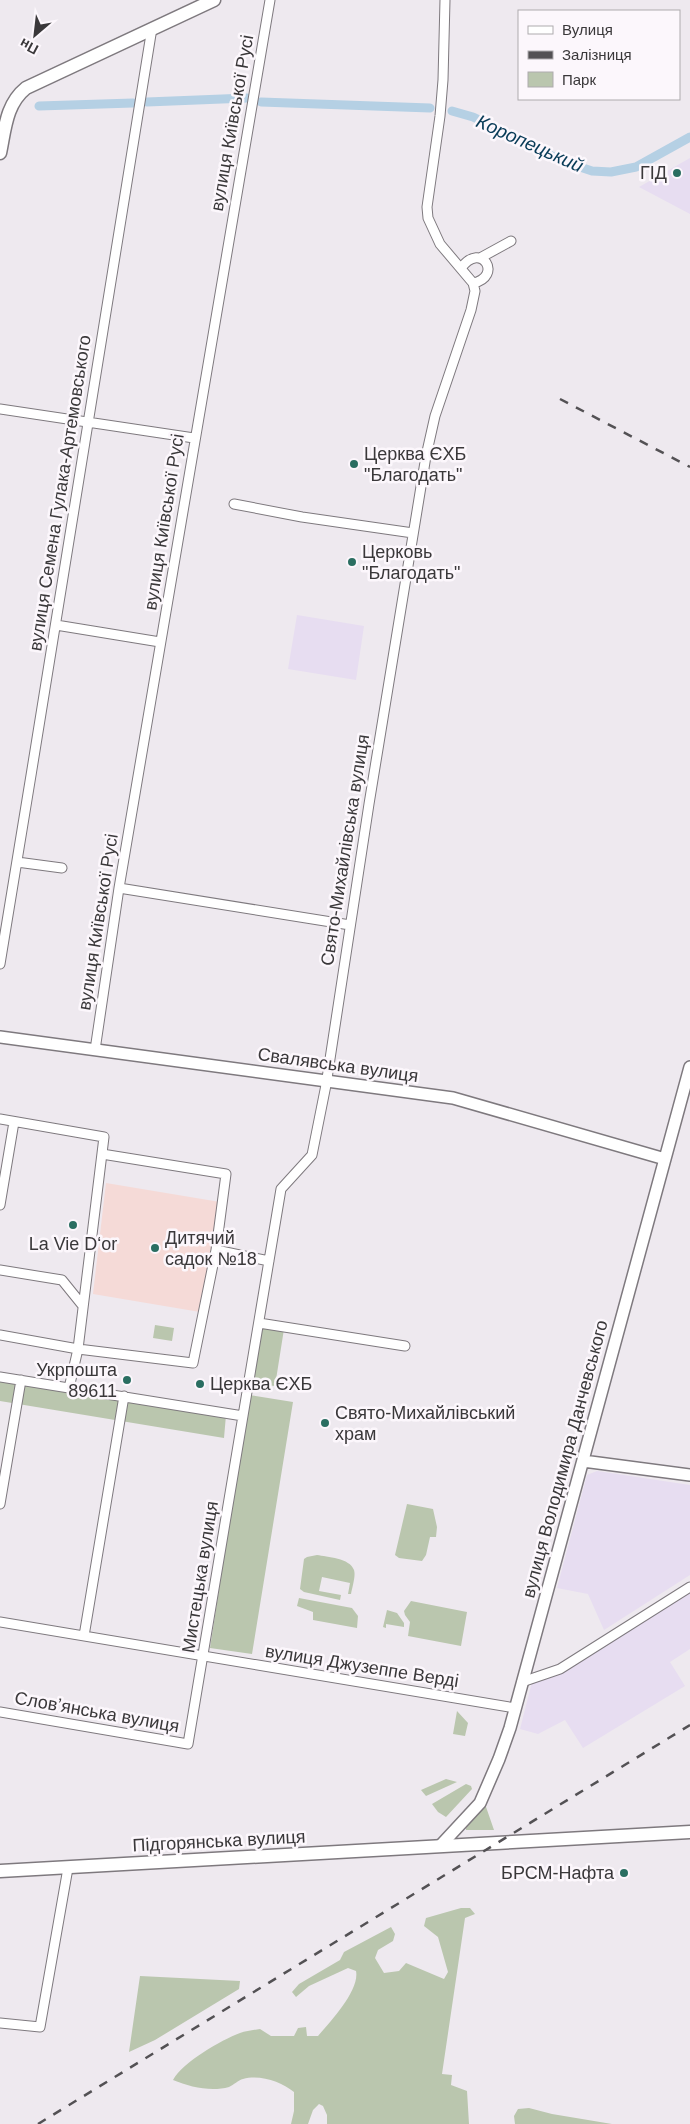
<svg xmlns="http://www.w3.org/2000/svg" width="690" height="2124" font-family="Arial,sans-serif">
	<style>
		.commercial { fill: #e7ddf1 }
		.education { fill: #f5dad7 }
		.green { fill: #bac6ae }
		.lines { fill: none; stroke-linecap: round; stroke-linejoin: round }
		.canal { stroke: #b5d0e4; stroke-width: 9 }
		.minor-casing { stroke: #7e797e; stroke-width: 11 }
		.tertiary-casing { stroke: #7e797e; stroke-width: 14 }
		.secondary-casing { stroke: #7e797e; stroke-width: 15 }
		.minor { stroke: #fff; stroke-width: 9 }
		.tertiary { stroke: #fff; stroke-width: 11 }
		.secondary { stroke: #fff; stroke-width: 12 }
		.rail { stroke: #535154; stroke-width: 2.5; stroke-dasharray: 9 9; stroke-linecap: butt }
		.poi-dot { fill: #2a6e61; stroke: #fcf7fc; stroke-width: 2 }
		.labels { text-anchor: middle; stroke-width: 5; stroke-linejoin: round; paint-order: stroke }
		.street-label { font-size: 18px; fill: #3a383a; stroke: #fcf7fc }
		.poi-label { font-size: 18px; fill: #3a383a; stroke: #fcf7fc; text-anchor: start }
		.water-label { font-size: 19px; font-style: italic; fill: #083b57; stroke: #fcf7fc }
	</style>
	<rect width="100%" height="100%" fill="#eee9ef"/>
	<path class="commercial" d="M690,158V214L639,187Z
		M297,615L364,626L356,680L288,669Z
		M597,1471L690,1485V1575L604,1630L588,1594L557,1588L587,1475Z
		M690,1590V1649L670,1662L685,1686L583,1748L565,1720L538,1734L520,1729L532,1682Z"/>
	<path class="education" d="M106,1183L220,1202L200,1312L93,1294Z"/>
	<path class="green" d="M155,1325L174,1328L172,1341L153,1338Z
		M260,1325L284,1329L275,1386L251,1383Z
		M0,1379L226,1415L224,1438L0,1401Z
		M249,1395L293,1402L252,1654L210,1648Z
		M407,1504L433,1509L437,1527L436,1537H430L426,1555L422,1561L399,1558L395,1555Z
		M317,1555C327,1557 350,1558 354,1570C356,1576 352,1588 351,1594H348L350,1583L322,1577L319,1591L341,1595L340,1600L304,1592L300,1589L304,1559L307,1557Z
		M299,1598L352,1608L358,1616L357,1628L313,1620V1612L297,1606Z
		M411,1601L467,1612L461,1646L408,1636L410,1622L405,1615L404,1611Z
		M387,1610L397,1613L404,1623V1627L386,1624V1628L383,1627Z
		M457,1711L468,1723L465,1736L453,1734Z
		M446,1779L457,1782L426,1796L421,1790Z
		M466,1784L471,1786L472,1789L446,1817L438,1812L432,1804Z
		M485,1804L494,1830H466V1828Z
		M461,1908H470L475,1914L465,1918L442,2074L452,2075L451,2085L467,2091L469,2124H327V2115L323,2106L319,2104L313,2110L308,2124H291L294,2111V2092C282,2082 260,2074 243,2079C238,2080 234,2085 229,2087C211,2092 190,2087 173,2080C183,2062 221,2040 240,2033C246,2031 253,2030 260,2029L271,2036H294L298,2028L306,2027L307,2036H318C330,2022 360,1990 356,1971L348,1968L309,1986L296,1997L292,1992L299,1984L340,1960L344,1952L391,1927L395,1934L393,1941L378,1950L375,1958L384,1973L399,1971L406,1963L444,1979L448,1972L438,1937L424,1926L426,1918Z
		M140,1976L240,1981L239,1989L155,2040L129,2052Z
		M529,2108L552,2114L612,2124H515L514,2116L518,2109Z"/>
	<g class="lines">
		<path class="canal" d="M147,102L247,98
			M261,102L430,108
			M39,106L133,103
			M452,111L473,117L562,161L592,171L611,172L636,167L690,137"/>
		<g class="minor-casing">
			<path id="minor" d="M480,258L511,241
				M461,268C482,240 503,277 473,283
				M0,409L194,438
				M234,504L302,517L413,533
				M56,625L160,642
				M17,862L62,868
				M119,888L350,925
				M0,964C52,652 100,339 152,28
				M95,1050L119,888L270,0
				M0,1119L104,1137L78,1349L0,1335
				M102,1154L226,1174L216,1250
				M0,1205L14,1122
				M0,1270L62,1280L83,1306
				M259,1323L405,1346
				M0,1377L243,1416
				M69,1388L78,1349L193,1363L216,1250L269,1261
				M0,1504L21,1380
				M0,1622L515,1708
				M84,1636L124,1396
				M522,1682L560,1669L690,1587
				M0,1712L188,1744L281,1189L312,1155L326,1085L369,804L426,456L435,416L471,310L475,291L473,283L440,244L428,218L427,207L440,116L443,80L445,0
				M0,2023L40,2027L68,1868"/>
		</g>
		<g class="tertiary-casing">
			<path id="tertiary" d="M0,1037L453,1098L665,1159
				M583,1461L690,1475
				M441,1845L480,1803L499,1759L510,1728L690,1067"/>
		</g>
		<g class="secondary-casing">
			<path id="secondary" d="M0,153C5,129 6,104 26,88L214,0
				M0,1871L690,1832"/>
		</g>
		<use href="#minor" class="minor"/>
		<use href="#tertiary" class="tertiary"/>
		<use href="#secondary" class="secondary"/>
		<path class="rail" d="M560,399L690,467
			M38,2124L690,1725"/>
	</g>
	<g class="poi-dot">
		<circle cx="677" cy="173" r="5"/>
		<circle cx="354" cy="464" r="5"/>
		<circle cx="352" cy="562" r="5"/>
		<circle cx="73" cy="1225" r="5"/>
		<circle cx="155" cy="1248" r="5"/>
		<circle cx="127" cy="1380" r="5"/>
		<circle cx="200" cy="1384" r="5"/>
		<circle cx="325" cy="1423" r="5"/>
		<circle cx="624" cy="1873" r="5"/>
	</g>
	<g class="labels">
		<g class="street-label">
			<text transform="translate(232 123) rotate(-80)" y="6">вулиця Київської Русі</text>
			<text transform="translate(60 493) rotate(-81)" y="6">вулиця Семена Гулака-Артемовського</text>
			<text transform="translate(164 522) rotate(-81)" y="6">вулиця Київської Русі</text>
			<text transform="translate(345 850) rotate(-81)" y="6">Свято-Михайлівська вулиця</text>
			<text transform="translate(98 922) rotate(-81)" y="6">вулиця Київської Русі</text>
			<text transform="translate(338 1065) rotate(8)" y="6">Свалявська вулиця</text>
			<text transform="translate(565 1459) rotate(-75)" y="6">вулиця Володимира Данчевського</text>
			<text transform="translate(200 1577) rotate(-81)" y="6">Мистецька вулиця</text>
			<text transform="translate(362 1666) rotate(9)" y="6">вулиця Джузеппе Верді</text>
			<text transform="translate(97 1712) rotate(10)" y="6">Словʼянська вулиця</text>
			<text transform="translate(219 1841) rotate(-3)" y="6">Підгорянська вулиця</text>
		</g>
		<g class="poi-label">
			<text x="667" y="179" text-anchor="end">ГІД</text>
			<text x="364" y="460">Церква ЄХБ<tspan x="364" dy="21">"Благодать"</tspan></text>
			<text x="362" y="558">Церковь<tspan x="362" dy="21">"Благодать"</tspan></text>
			<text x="165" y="1244">Дитячий<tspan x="165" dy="21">садок №18</tspan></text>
			<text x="73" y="1250" text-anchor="middle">La Vie D‘or</text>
			<text x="117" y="1376" text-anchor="end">Укрпошта<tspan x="117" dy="21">89611</tspan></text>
			<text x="210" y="1390">Церква ЄХБ</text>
			<text x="335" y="1419">Свято-Михайлівський<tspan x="335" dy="21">храм</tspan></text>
			<text x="614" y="1879" text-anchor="end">БРСМ-Нафта</text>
		</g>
		<g class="water-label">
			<text transform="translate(530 143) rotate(24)" y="7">Коропецький</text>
		</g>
	</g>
	<rect x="518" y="10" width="162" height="90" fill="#fcf7fc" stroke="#aeabae"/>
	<rect x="528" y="26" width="25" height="8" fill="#ffffff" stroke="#aeabae"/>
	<text x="562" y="35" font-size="15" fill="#3a383a">Вулиця</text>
	<rect x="528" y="51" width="25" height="8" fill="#535154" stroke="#aeabae"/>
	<text x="562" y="60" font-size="15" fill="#3a383a">Залізниця</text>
	<rect x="528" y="72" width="25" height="15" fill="#bac6ae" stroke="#aeabae"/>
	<text x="562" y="85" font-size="15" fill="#3a383a">Парк</text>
	<g transform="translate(35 35) rotate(208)" stroke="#fcf7fc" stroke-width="4" paint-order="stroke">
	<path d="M0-4L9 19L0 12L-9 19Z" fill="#3a383a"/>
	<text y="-8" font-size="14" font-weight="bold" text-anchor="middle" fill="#3a383a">Пн</text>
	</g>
</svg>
